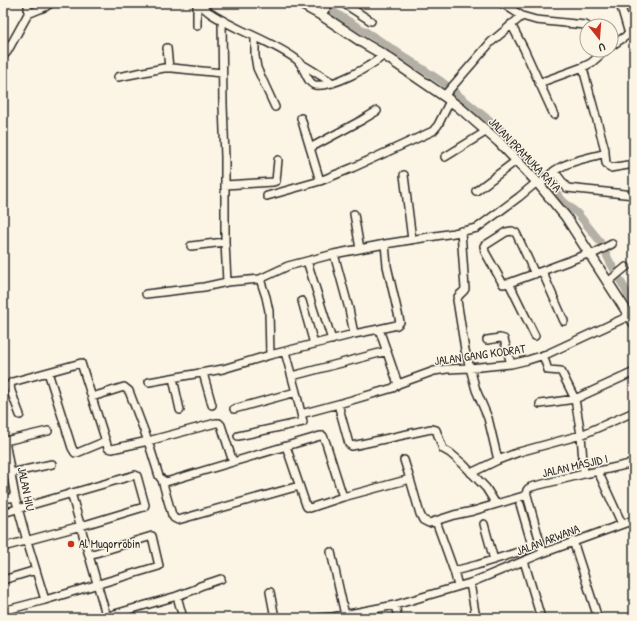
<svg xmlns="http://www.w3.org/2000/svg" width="637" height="621" font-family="'Patrick Hand',sans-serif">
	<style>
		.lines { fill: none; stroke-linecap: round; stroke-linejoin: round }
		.canal { stroke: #b4b0a5; stroke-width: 8 }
		.minor-casing { stroke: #2b2b2b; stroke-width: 10 }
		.tertiary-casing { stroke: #2b2b2b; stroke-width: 12 }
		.minor { stroke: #fcf5e5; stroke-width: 7 }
		.tertiary { stroke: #fcf5e5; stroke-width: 9 }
		.poi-dot { fill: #c8321e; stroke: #fcf5e5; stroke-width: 1.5 }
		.labels { text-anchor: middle; stroke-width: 3; stroke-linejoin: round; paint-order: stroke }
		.street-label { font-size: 12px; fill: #2b2b2b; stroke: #fcf5e5 }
		.poi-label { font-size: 12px; fill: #2b2b2b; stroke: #fcf5e5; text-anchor: start }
	</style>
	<rect width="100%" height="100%" fill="#fcf5e5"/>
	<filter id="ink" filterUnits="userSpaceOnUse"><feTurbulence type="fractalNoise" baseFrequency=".025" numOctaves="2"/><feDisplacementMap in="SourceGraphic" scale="8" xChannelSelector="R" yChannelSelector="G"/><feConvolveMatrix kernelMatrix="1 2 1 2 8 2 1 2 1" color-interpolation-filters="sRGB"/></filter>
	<g filter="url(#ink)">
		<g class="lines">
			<path class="canal" d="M319,3L379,40L441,81L505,133L533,165L563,201L578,214L599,240L610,262L634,305"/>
			<g class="minor-casing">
				<path id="minor" d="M197,3V26
					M198,3C202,6 206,10 210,13C219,19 229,24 239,29C258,38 278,46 296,59C304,64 306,83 315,85C332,88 370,67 384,55
					M343,3L371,21
					M502,3L522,16L536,20L585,25L587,26
					M28,14L45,7L51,3
					M321,15L330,3
					M222,20L223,105L225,157V242L227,282
					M511,24L524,49L554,115
					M255,37V56L257,68L275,107
					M611,46L629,34L622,10L619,3
					M167,48L169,68
					M3,56L7,52L28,14V3
					M300,63L333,83
					M118,77L164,68H172L222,73
					M539,83L583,67L591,63L606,50
					M444,96L491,42L522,16
					M301,118L320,181
					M310,148L362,120L377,111
					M605,153L606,163L610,168L634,164
					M445,157L487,131
					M554,171L567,188L634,195
					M404,175L412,240
					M225,185L273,182L276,181L278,160
					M540,185C546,179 551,172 559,168C572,160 590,158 605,153V150L585,76L583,67
					M476,191L517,160
					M267,196L320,181L352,168L433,131L438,125L450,101
					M354,214L360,249
					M461,231L465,289C463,294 458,293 457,300L465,350L470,368L476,390L488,418L498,460
					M191,246L225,242
					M334,254L349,309L354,334
					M591,255L612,244
					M307,261L332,340
					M542,271L564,321
					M535,274L516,233L512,231L506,232L484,246L485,252L503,284L509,283L542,271L590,253
					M260,279L266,297L269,311L270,355
					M608,282L626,267
					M509,283L535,336
					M146,294L204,287L227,282L260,279L288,266L334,254L385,244L454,233L477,228L519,197L537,182
					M302,301L314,344
					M379,329L397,325L400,322L387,266L385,244
					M487,340L500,338L504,339L511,364
					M543,355L548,370L561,371L575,399L581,435L584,474
					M48,372L72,448L75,453H77L106,441
					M203,373L212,405
					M292,376L387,351
					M173,378L180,410
					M149,382L223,369L270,355L354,334L379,329L398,384
					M92,397L124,387L129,391L148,441L216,423H219L221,425L233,462
					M338,404L349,444L352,446L431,429L436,430L443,449L450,453L463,464L486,488L496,504
					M540,404L575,399L634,372
					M234,409L296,392
					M301,414L338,404L393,388L398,384L434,371L447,369L470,368L500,365L511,364L528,360L547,354L629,316
					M20,415L11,391L10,385L12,382L81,363L108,448L112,449L148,441L159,476L162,480L166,482L320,436H323L326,443L343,497
					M238,436L303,422L296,392L285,352
					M286,446L306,505L307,507L310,508L343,497L410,479L420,514L423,520L429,523L454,515L473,511L527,495
					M404,460L410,479
					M597,471L601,478L622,524
					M11,473L52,464
					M471,473L498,460L519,452L581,435L634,412
					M162,480L172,515L174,518L178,520L299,486
					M71,493L107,618
					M3,499L15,497
					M3,513L135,475L137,476L145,505L144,507L81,526L3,547
					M436,521L454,571L458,586
					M484,524L494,560
					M573,541L598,618
					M331,552L345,615
					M543,553L527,495C526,490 527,489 531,487L584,474L608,469L634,463
					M524,561L541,618
					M454,571L477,565L531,548L532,545L520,504
					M3,580L36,570
					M470,583L476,618
					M270,592L275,618
					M177,596L183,618
					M45,600L27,541L15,497L5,441L48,431
					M395,605L398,618
					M3,611L45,600L159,566L152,536L89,555
					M101,618L177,596L196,589L200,586L221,579
					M319,618L333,617L395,605L470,583L543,553L634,520"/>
			</g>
			<g class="tertiary-casing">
				<path id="tertiary" d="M299,3L321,15L365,44L384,55L444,96L460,108L499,142L537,182L566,217L634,323"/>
			</g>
			<use href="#minor" class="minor"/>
			<use href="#tertiary" class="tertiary"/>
		</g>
	</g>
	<circle class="poi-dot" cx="71" cy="544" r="4"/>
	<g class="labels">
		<g class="street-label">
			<text transform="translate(525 155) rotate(46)" y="4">JALAN PRAMUKA RAYA</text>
			<text transform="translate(480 355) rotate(-8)" y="4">JALAN GANG KODRAT</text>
			<text transform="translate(575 466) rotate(-13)" y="4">JALAN MASJID I</text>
			<text transform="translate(26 489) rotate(78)" y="4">JALAN HIU</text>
			<text transform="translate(548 540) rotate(-21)" y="4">JALAN ARWANA</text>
		</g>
		<g class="poi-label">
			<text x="79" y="548">Al Muqorrobin</text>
		</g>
	</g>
	<rect width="637" height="621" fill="none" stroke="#fcf5e5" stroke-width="16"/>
	<rect x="8" y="8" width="621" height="605" fill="none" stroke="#2b2b2b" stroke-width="1.5" filter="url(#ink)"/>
	<g transform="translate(599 38) rotate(163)"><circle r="19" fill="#fcf5e5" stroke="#a8a49b"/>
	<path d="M0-3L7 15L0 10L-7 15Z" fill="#c8321e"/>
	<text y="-6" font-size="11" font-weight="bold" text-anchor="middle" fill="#2b2b2b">U</text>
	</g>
</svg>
